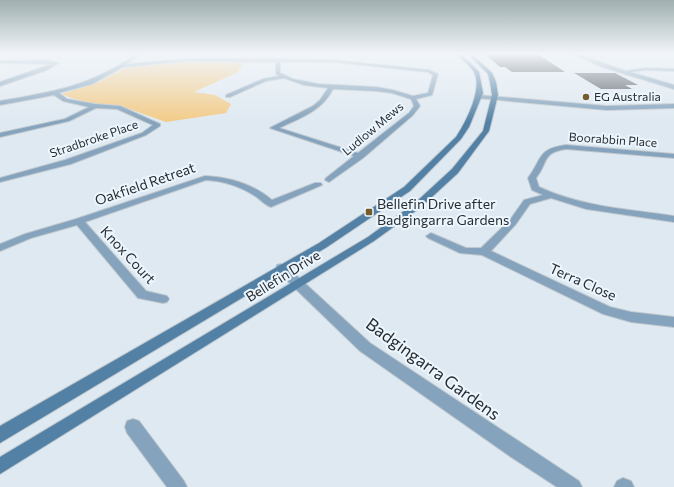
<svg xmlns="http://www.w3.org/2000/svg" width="674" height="487" font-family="Commissioner,sans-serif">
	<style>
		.green { fill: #f3cb87 }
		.building { fill: #4e575e }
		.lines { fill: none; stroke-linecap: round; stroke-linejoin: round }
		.minor-casing { stroke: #bec7ce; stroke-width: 2 }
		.tertiary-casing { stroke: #bec7ce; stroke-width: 2 }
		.secondary-casing { stroke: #bec7ce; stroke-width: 2 }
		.minor { fill: #85a3bc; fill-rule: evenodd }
		.tertiary { fill: #85a3bc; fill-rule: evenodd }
		.secondary { fill: #5381a5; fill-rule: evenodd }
		.poi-dot { fill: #765c2d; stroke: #ecf6fe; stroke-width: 1.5 }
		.labels { text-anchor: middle; stroke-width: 4; stroke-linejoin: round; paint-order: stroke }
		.far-poi-label { font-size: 12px; fill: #292d30; stroke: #ecf6fe; text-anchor: start }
		.far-street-label { font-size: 12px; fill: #292d30; stroke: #ecf6fe }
		.street-label { font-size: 14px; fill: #292d30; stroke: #ecf6fe }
		.poi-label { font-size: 14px; fill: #292d30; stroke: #ecf6fe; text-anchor: start }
		.near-street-label { font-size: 17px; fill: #292d30; stroke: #ecf6fe }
	</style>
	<rect width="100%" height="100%" fill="#dfe9f1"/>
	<path class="green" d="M180,62H244L238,72L194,92L215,95L231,104L226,113L166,122L124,107L100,105L71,98L62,94L101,81L125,68Z"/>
	<path class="building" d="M485,54H538L565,72H512L505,67H500Z
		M574,73H615L638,85H625L632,89H601Z"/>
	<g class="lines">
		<g class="minor-casing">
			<path id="minor" d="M136,54H140L127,64L185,59H278L334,60L429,70L438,74L432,95L416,99L420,106L413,115L363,158L329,182L325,180L326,178L354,156L270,128L313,106L320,100L328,88L304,85L284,78L266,81L230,97H226V95L263,79L279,76L276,74V62L185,61L123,67L92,84L59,93L67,99L95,104L120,106L160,124V126L146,135L71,164L0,182V178L65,160L142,133L153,125L117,109L96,108L69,121L0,137V133L65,119L89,107L63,101L54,95L0,105V101C52,92 92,86 136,54ZM280,62H334L428,72L433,75L428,93L413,96L393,90L376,87L318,84L293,79L280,73ZM333,89L376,91L392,93L411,99L414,106L409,113L358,153L279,128C300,118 322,111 333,89Z
				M573,54H578L626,71L645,68L674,69V71L645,70L630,72L674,85V89L602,67Z
				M46,60L59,63L47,70L0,86V82L52,64L0,63V61Z
				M566,145L674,154V158L566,149C541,153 549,162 536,178L539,187C582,207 628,209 674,216V222L586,209L551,198L530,204L516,224L491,251L610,307L631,312L674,317V327L631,322L603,314L482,255L460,253L428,238L426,236L431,233L466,248H481L510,220L524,200L543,195L532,190L528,178C543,158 537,149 566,145Z
				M205,176C229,177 253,184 272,200L315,183H321L322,185L271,207C265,205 260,199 255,196C240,186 223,181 206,180L85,222L146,291L167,296L169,299L167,302L163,303L138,298L77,225L31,238L0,251V244L25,234L76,219Z
				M281,264L285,265L370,343L579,481L582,487H557L511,457L360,351L277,271L276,268L277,265Z
				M133,419L139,421L184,481L187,487H167L127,433L125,427L127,421Z
				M623,478L631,481L634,487H614L617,481Z"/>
		</g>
		<g class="tertiary-casing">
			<path id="tertiary" d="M478,95L607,106L674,104V108L607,110L476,98V96Z"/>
		</g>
		<g class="secondary-casing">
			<path id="secondary" d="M457,54H461L479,72L483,93L469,127L461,139L410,191L327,247L0,443V426L319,243L404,187L456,137C466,122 483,89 474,72C471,66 462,60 457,54Z
				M468,54H472L492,73L496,82L498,95L489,131L458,173L421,207L374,241L0,474V457L368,237L415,203L452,169L483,131L492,95L490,82L488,74Z"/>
		</g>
		<use href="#minor" class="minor"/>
		<use href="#tertiary" class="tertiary"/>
		<use href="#secondary" class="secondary"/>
	</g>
	<linearGradient id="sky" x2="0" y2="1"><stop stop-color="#a0afaf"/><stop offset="0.44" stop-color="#f1f5f9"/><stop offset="1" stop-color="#f1f5f9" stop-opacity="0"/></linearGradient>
	<rect width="674" height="122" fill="url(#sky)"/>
	<g class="poi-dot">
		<circle cx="586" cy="97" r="4"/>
		<rect x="365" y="208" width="8" height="8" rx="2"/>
	</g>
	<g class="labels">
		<g class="far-poi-label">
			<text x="594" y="101">EG Australia</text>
		</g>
		<g class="far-street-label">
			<text transform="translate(373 129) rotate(-40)" y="4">Ludlow Mews</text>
			<text transform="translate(94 139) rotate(-19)" y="4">Stradbroke Place</text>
			<text transform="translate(613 140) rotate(4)" y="4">Boorabbin Place</text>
		</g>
		<g class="street-label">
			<text transform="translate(145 184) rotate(-19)" y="5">Oakfield Retreat</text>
			<text transform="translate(128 255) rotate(47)" y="5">Knox Court</text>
			<text transform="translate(283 276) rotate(-32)" y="5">Bellefin Drive</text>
			<text transform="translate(583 282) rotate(24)" y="5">Terra Close</text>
		</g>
		<g class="poi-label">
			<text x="377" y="209">Bellefin Drive after<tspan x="377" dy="16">Badgingarra Gardens</tspan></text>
		</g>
		<g class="near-street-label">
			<text transform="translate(433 369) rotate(36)" y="6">Badgingarra Gardens</text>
		</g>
	</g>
</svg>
